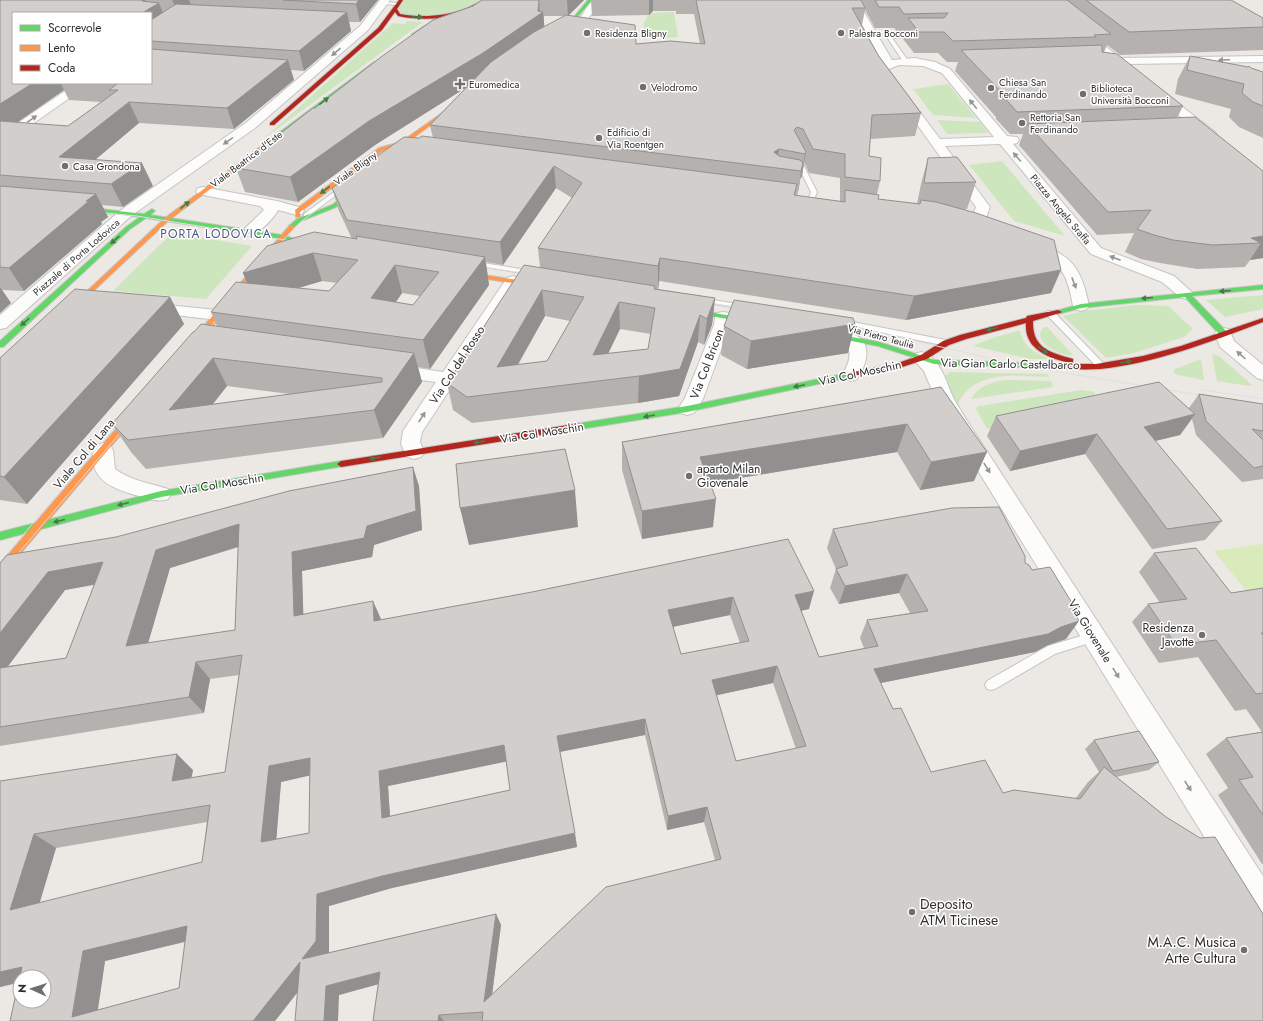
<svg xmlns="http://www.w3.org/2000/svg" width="1263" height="1021" font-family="Jost,sans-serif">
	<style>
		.green { fill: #cee6be }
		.pitch { fill: #d9eabb }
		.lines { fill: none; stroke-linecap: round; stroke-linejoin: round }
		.lane-casing { stroke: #c5c4c5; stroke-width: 2 }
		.street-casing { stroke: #c5c4c5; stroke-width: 2 }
		.fast-casing { stroke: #c5c4c5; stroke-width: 2 }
		.slow-casing { stroke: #c5c4c5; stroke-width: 2 }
		.jam-casing { stroke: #c5c4c5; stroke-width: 2 }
		.lane { fill: #fcfcfb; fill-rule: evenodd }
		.street { fill: #fcfcfb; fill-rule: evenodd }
		.fast { fill: #63d668; fill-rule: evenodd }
		.slow { fill: #ff974d; fill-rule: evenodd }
		.jam { fill: #b3261e; fill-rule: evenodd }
		.tram { stroke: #dfdfe1; stroke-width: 1 }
		.wall { fill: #b4b1af; fill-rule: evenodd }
		.shaded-wall { fill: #92908e }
		.building { fill: #d1cecb; stroke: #92908e; fill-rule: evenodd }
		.oneway { fill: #467a48 }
		.oneway2 { fill: #959594 }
		.poi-dot { fill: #706f6e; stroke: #fff; stroke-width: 1.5 }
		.labels { text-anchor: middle; stroke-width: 3; stroke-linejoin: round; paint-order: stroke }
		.far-poi-label { font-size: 10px; fill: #2e2e2e; stroke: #fff; text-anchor: start }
		.far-street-label { font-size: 10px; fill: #2e2e2e; stroke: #fff }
		.far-quarter-label { font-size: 12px; letter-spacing: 1px; fill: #4d5680; stroke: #fff }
		.street-label { font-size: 12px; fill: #2e2e2e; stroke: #fff }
		.poi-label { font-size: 12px; fill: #2e2e2e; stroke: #fff; text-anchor: start }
		.near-poi-label { font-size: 14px; fill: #2e2e2e; stroke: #fff; text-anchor: start }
	</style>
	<rect width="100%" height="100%" fill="#ece8e4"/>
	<path class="green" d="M402,0H483C458,17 430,15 402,15L396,8Z
		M674,12L678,37L643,39L644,23L649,13Z
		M407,21L423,22L262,140L393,23L405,24Z
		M948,84L976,118L933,115L913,89Z
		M937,120L980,122L988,133L947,134Z
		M1002,161L1065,236L1014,221L969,165Z
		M172,233L252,246L206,299L113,291Z
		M1263,295V309L1225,317L1206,300Z
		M1136,305L1168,306L1193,329L1184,337L1134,353L1106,358L1063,316L1084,311Z
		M1044,327H1047L1073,355C1061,357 1029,341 1044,327Z
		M1017,331H1020C1025,349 1033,351 1049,359H1030L973,346L992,338Z
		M1213,354L1219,356L1252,385L1249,386L1217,381L1212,355Z
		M1201,359L1204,380L1178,375L1173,372L1175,369Z
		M950,372L1048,374L1049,377C1017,376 974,369 958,404L953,405L945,376Z
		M1003,380L1051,381L1053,387L971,399C979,386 989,383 1003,380Z
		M1081,390L1095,392L1093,400L1071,412L987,429L977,411L976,408L979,406Z"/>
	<path class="pitch" d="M1263,544V611L1214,551Z"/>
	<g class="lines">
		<g class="lane-casing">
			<path id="lane" d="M381,2L398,3L400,4L398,5L383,4Z
				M916,35L918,37L892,38L909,62L904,63L887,37L889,36Z
				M797,156L800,158L817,192L812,204L807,203L811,192L794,158Z
				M342,186L347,187L308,216H304V214Z
				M470,261L534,271L538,273L534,275L473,265H470Z
				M699,298L745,305L749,307L745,309L702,302H699Z
				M1047,311H1053L1104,364L1105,366L1104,368H1098L1047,315Z
				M839,320H842L946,340L950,343L946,346L842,324L838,322Z
				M1094,632L1098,634L1100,637L1098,640L1055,654L995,689L991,690L987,689L985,685L987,681L1048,646Z"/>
		</g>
		<g class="street-casing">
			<path id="street" d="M380,0H390L368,30L255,128L131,216L6,328L0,329V315L121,210L247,122L360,26Z
				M590,0H600L601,2C594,12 571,41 557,37L556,35L557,33L582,15L591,2Z
				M847,0H857L892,60L915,58L935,62L950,69L1007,136L1017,137L1019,140L1017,143L1013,144L1101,248L1174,276L1194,294L1192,297L1186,299L1180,297L1162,282L1091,254L1000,144L945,146L990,207L985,221L990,230L988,233L983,234L978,233L971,221L976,207L879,71V67L883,63ZM899,65L923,66L942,73L994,137L940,139L889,71V69Z
				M1037,0H1048L1120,58L1263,56V62L1128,64L1135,71L1134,73H1126Z
				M77,83H91L4,144L0,145V135Z
				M1159,91L1163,92L1215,132L1217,135L1215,138H1207L1155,96L1153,94L1155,92Z
				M203,187L277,201L302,208L304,211L302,214L297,215L278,210C275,217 260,232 253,235C249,237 246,236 243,235L241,232L264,210L260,206L198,194L196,191L198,188Z
				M1032,243C1070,252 1082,268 1089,306L1087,309L1081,311L1075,309L1073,306C1069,283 1064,264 1041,255C1035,253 1028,252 1025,247L1027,244Z
				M513,276L519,278L521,281L422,432L420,442L424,452L421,457L414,459L407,457L401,444L403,431L436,382L391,376L385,374L382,370L385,366L391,364L443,372L507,278Z
				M148,303L217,310L223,311L225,315L223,319L217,320L142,311L140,308L142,305Z
				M723,312L729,313L731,317L730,325L703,399L694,413L687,415L680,413L678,409L685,398L714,325L715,317L717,313Z
				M1223,328L1229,329L1234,341L1263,365V380L1257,378L1220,347L1215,333L1217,329Z
				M849,333C874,339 868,363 857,379L851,381L845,379L842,375C847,367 853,355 847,346C845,343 842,341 840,338L843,334Z
				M921,352C942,358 946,384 955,401C961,411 967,421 973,430L1263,876V918L1252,914L959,440L936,400L924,371L912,358L915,354Z
				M103,443L110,445L113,450L115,469C131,481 150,483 168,489L171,494L168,499C157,503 146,498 135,495C116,489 95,483 93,460C93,454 93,450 96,445Z"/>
		</g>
		<g class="fast-casing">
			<path id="fast" d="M588,0H592L577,18L553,36H549V34L575,16Z
				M442,15L445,16L416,36H412V34Z
				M374,62L378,63L272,143H268V141Z
				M360,184L363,186L362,187L336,207L301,221L294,227L289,226L297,219L332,205Z
				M75,206L144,214L152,209L155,211L150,215L282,235L322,247L319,249L282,239L146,218L130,229L3,347H0V341L126,227L140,217L73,209V207Z
				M1263,285V289L1192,296L1226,331V335H1220L1185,297L1081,308L1058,314L1054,312L1056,311L1081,304Z
				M684,308L756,320L760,322L756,324L682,311L680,310Z
				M819,331L879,342L935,360L1051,364L1055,366L1051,368L934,364L878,346L819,335Z
				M848,373H851V377L687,412L575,430L571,427L575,424L687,406Z
				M341,461L344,462L345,464L344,466L161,497L0,540V532L161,491Z"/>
		</g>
		<g class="slow-casing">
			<path id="slow" d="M459,101L462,103L461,104L405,144L383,150L300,212V217H296L295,210L379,148L401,142Z
				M268,141L273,142L169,220L71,312H67V310L165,218Z
				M290,225L295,226L192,351H186V347Z
				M459,271L543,284L546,286L543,288L457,274L456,273Z
				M137,407L141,410L140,412L3,574L0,575V564L134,408Z"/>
		</g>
		<g class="jam-casing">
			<path id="jam" d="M399,0H403L397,9L400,14C421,18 446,16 465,9C473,6 480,0 488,0C465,19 425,22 398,16L395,12L382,30L274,125H270V123L378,28Z
				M1058,310L1062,312L1060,313L1033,321C1032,348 1050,353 1073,359V363H1070C1048,358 1024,349 1026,323L966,339L949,345L927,359L902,367L848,377L844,375L848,373L898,363L921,355L943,341L960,335L1026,318L1027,316Z
				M1263,318V322C1210,342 1156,363 1100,369C1084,370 1067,369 1051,368L1047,366L1051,364H1096L1143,356L1181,346Z
				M575,424L578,425L579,427L578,429L341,467L337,464L341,461Z"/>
		</g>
		<use href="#lane" class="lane"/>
		<use href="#street" class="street"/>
		<use href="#fast" class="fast"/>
		<use href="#slow" class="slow"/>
		<use href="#jam" class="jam"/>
		<path class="tram" d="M569,24L581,14L593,0
			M405,145L440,119
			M96,212L137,216L297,242
			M281,242L302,221L343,190
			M476,266L529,274
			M232,291L251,268
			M703,302L742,308
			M843,324L1018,365L1210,397
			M195,333L219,306
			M204,334L222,313
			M1202,390L1263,399
			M0,562L121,420
			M0,575L126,426"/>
	</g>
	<path class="wall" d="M0,0H378L360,22H349L351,31L304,71L291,70L294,80L234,129L139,123L95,160L153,186L123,207L102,205L108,217L101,222L102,224L24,291L2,290L11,303L0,313ZM151,13V83H13ZM64,90L69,100L101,102L68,126L17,123Z
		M482,0H584L568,16L636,44H700L694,14H676V11H653L649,15L592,16L591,0H1231L1263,18V50L1120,55L1107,45L1104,52L1183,106L1177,118L1263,171V258L1250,260L1245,267L1197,269L1160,263L1141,259L1125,252L1134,233L1097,235L1019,145L1023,134H1010L996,119V117L955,71L958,62H947L938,53H914L903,39L904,34H899L894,28H875L865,10L862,25L878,55L921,113L915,136L870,139L869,156L880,181L877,194L878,199L917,204L921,184L928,158L976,182L967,209H963L1051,293L906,320L659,281L658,289L715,298L712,325L704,345L698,342L679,396L638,403L472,423L453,410L447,383L540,267L538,248L572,198L556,188L503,265L486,262L489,285L430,369L418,367L422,382L383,438L146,469L131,452L112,424L194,332L217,326L211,312L247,283L243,273L352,239L339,211L332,188L419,138H433L430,125L467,87L375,145L298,202L245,192L236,168L315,108ZM544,16H565L544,27ZM804,162L809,173L840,178V202L797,196L800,178H801L802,176ZM322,281L337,283L329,291L298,288ZM402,293L420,296L413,305L396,302ZM545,316L570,321L547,361L518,365ZM620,329L651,334L648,349L608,354ZM227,386L290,394L213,404Z
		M1190,56L1251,68L1263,72V138L1239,127L1229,117L1231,109L1175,94L1178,79Z
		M170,297L184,324L27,504L0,500V358Z
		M724,326L848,353L747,369L721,355Z
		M941,387L974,481L920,490L897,452L710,483L713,527L642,539L622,470V442Z
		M1199,394L1263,404V479L1242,482L1196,435L1192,419L1180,435L1155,441L1222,521L1205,540L1152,549L1085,454L1010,471L987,436L996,416L1189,410V408Z
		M419,486L422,530L374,545L372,557L302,571L303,614L381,619V620L532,592L788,539L809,609L801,611L819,657L864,648L860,638L867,620L910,613L899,593L839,604L830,588L836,569L827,548L833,529L1025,563L1077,611L1075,614L1066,639L1048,645L1035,652L880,683L893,709L931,772L1003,793L1075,799L1088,782L1099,772L1085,749L1094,740L1159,762L1149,770L1116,777L1166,817L482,1021H373L378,984L339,995L298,992L275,1021H10L18,983L0,987V781L193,770L191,778L225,772L239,675L210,679L204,713L0,746V563ZM239,547L235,630L148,643L170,568ZM94,585L66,658L8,666L65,590ZM730,615L740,643L681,654L673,627ZM773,683L796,749L736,761L716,695ZM645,735L667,830L704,822L715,860L492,994L501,925L496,914L327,953L329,952V906L392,888L577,847L560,752ZM506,761L510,790L390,816L388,786ZM310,775L309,833L276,839L281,782ZM207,822L202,862L39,903L56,848ZM185,942L179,988L98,1010L105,961Z
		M1154,553L1231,593L1263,588V864H1262L1218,795L1228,788L1206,754L1226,738L1262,732L1246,709L1235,711L1198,657L1159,663L1132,622L1148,604L1160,603L1139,572Z"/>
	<path class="shaded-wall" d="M142,0H145L149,9L159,3L166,21L151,31V13H142Z
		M172,0H189L191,4L178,13Z
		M359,0H378L360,22L356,4Z
		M539,0L540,14L543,12L545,33L486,75L375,145L298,202L290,177L369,121L538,11Z
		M567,0H584L568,16Z
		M649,0H653V11L649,15Z
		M347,12L351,31L304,71L299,51Z
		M288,60L294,80L234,129L227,108Z
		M33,83H61L64,90L0,134V104Z
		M129,102L139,123L71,180L59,157Z
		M779,149L776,168L774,152Z
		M806,152L802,176L801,178L805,154Z
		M142,163L153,186L123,207L111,184Z
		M803,163L799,187L797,196L801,171Z
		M554,166L556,188L503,265L500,242Z
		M96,194L108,217L101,222L102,224L24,291L9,268L86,201Z
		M1263,236V258L1250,260L1261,243L1251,238Z
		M313,253L322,281L255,301L243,273Z
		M485,257L489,285L430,369L423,340Z
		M660,258L659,281L658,290V266Z
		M395,265L402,293L379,326L371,298Z
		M1061,270L1051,293L906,320L914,296Z
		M0,287L11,303L0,313Z
		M542,290L545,316L502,392L497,367Z
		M170,297L184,324L27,504L4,477Z
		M715,298L712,325L704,345L707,319Z
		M619,302L620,329L594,382L593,355Z
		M700,315L698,342L679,396L638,403L639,376Z
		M855,324L848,353L747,369L751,341Z
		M414,353L422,382L383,438L374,410Z
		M213,358L227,386L190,433L169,410Z
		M1195,414L1180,435L1130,447L1144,427Z
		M907,424L897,452L697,485L700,457Z
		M1097,434L1085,454L1010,471L1020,451Z
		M987,452L974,481L920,490L931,462Z
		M413,467L419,486L422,530L374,545L372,557L302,571L304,634L294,616L292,552L367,526Z
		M575,490L578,527L469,545L460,508Z
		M716,499L713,527L642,539V511Z
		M239,524L250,543L170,568L142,664L126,646L156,550Z
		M103,562L118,580L65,590L0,677V633L48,572Z
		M907,574L899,593L839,604L845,586Z
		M814,591L809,609L790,613L795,595Z
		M733,597L730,615L667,628L668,610Z
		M373,601L381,619L382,639L374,621Z
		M1077,611L1067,625L1079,621L1066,639L1048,645L1035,652L866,686L874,669Z
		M196,662L210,679L204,713L189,697Z
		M777,666L773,683L709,697L712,680Z
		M645,719V735L559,752L557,736Z
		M504,745L509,761L388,786L391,832L382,818L379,771Z
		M177,754L193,770L188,796L172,781Z
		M310,758L321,773L281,782L275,856L261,842L269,766Z
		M707,807L704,822L667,830L668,816Z
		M575,833L577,847L392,888L329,906V952L315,969L302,959L317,894L382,876Z
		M34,834L56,848L34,922L10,910Z
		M496,914L501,925L490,1011L484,1002Z
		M187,926L204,937L105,961L96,1021L72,1017L83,951Z
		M300,962L313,972L275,1021H253Z
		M22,967L20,982L0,987V972Z
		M380,972L390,981L339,995L338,1021H324L326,986Z
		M439,1015L444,1021H438Z"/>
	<path class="building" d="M0,0H142V1L159,3L142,13H13V83H33L0,104Z
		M283,0H359L356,4Z
		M482,0H539L538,11L543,12L483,53L369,121L290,177L236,168L313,108H315L381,57L433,20L473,6Z
		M696,0H861L865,8H852L878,55L921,113L872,115L869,156L881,158L880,181L845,177V154L813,149L803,129L797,127L794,130L806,152L805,154L779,149L774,152L779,156L800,160L803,163L801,171L430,125L491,62L534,32L566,15L635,25L636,44L670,41L705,44Z
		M875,0H1067L1111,34L1094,35L1096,37L953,41L944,32H919L908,18H944L948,13L904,14L899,7H879Z
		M1086,0H1231L1263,18V27L1129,32Z
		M176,4L347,12L299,51L151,41V20Z
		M1102,45V52L1117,54L1183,106L1017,112L1003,96H1005L961,50Z
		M151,49L288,60L227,108L129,102L59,157L142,163L111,184L0,175V121L68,126L118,90H109L117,84L110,83H151Z
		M1190,56L1248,67L1249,66L1251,68L1263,72V106L1253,102L1242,93L1244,84L1187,70Z
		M1195,117L1263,171V236L1251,238L1261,243L1212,245L1173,240L1154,235L1137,229L1151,210L1108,212L1027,124Z
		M422,136L797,184L794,195L845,202V190L879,195L878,199L920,204L921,200L936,202L976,213L1054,240L1061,270L914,296L660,258L658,266L538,248L582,183L554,166L500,242L347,220L332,188L404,137L419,138Z
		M957,157L976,182L924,183L928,158Z
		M0,186L96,194L86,201H89L9,268L0,267Z
		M314,232L357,239L356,236L485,257L423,340L211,312L236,282L329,291L358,260L313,253L243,273L267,246ZM395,265L439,272L413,305L371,298Z
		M524,265L655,286L654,289L715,298L707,319L700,315L680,369L639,376L467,397L447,383ZM542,290L584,297L547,361L497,367ZM619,302L655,308L648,349L593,355Z
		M75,289L170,297L4,477L0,476V358Z
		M734,300L853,318L855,324L751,341L724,326Z
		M201,324L414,353L374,410L128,440L112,424L193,332H194ZM213,358L382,378V382L169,410Z
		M1159,382L1195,414L1144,427L1222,521L1167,529L1097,434L1020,451L996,416Z
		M941,387L987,452L931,462L907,424L700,457L716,499L642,511L622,442Z
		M1199,394L1263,404V431L1252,429L1263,440V466L1254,468L1206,421Z
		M565,449L575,490L460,508L456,464Z
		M413,467L416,511L367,526L364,538L292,552L294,616L373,601L374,621L532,592L788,539L814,591L795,595L819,657L878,646L867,620L928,611L907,574L845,586L836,569L848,565L833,529L952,508L999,507L1025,556V563L1029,565L1032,570L1050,567L1077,611L1074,612L1079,621L1061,627L1048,634L874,669L893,709L901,708L931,772L985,760L1003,793L1014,790L1080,799L1104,767L1166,817L1200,838L1215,837L1263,914V1021H482L483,1012L439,1015L438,1021H373L380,972L326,986L324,1021H295L300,962L253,1021H10L22,967L0,972V781L177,754L172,781L225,772L242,655L196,662L189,697L0,727V668L66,658L103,562L48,572L0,633V563L7,555L116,537L289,491ZM239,524L235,630L126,646L156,550ZM733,597L749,641L681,654L668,610ZM777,666L806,746L736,761L712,680ZM645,719L668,816L707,807L721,859L606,887L484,1002L496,914L302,959L316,941L317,894L382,876L575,833L557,736ZM504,745L510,790L382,818L379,771ZM310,758L309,833L261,842L269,766ZM210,805L202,862L10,910L34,834ZM187,926L179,988L72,1017L83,951ZM20,977H44V1001H20Z
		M1196,548L1231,593L1263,588V633H1261L1263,635V693L1256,694L1216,640L1176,645L1148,604L1187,599L1154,553Z
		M1139,731L1159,762L1113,771L1094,740Z
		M1263,732V815L1239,780L1253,777L1226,738Z"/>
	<defs><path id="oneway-solid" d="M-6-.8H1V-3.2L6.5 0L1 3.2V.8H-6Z"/></defs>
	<g class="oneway">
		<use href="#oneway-solid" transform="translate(417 17) rotate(1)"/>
		<use href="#oneway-solid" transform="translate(324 101) rotate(-37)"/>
		<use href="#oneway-solid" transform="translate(325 190) rotate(143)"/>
		<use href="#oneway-solid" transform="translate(185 205) rotate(-38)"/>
		<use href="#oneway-solid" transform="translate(115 240) rotate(138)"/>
		<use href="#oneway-solid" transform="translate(1225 291) rotate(175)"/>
		<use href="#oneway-solid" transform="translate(1147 298) rotate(175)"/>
		<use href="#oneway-solid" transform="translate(25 322) rotate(138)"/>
		<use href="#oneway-solid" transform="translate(992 329) rotate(164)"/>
		<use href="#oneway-solid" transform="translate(1043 350) rotate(34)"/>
		<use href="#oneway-solid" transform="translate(1126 362) rotate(-10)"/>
		<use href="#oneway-solid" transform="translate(799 386) rotate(168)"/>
		<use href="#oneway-solid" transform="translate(649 416) rotate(170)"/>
		<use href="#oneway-solid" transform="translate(479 442) rotate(171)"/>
		<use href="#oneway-solid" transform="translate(375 458) rotate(171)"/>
		<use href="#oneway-solid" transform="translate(123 504) rotate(165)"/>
		<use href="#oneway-solid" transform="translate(59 521) rotate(166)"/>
	</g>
	<g class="oneway2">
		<use href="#oneway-solid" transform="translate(336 52) rotate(140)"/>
		<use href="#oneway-solid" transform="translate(1224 60) rotate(178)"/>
		<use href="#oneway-solid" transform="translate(973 104) rotate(-129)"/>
		<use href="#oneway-solid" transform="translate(32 119) rotate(-34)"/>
		<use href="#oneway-solid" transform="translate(228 141) rotate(145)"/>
		<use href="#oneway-solid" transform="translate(1017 157) rotate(-130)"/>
		<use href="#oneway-solid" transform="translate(1115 258) rotate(-159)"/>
		<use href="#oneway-solid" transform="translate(1074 283) rotate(69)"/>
		<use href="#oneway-solid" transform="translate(1241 355) rotate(-138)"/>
		<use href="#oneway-solid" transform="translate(422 417) rotate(-57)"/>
		<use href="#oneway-solid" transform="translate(987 468) rotate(58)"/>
		<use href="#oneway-solid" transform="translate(1116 673) rotate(58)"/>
		<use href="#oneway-solid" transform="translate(1188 786) rotate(57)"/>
	</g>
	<g class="poi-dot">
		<circle cx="587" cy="33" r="4"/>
		<circle cx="841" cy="33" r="4"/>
		<path d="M458 78h4v4h4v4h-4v4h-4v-4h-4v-4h4z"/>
		<circle cx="643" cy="87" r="4"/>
		<circle cx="991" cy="88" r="4"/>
		<circle cx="1083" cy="94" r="4"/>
		<circle cx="1022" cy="123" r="4"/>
		<circle cx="599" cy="138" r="4"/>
		<circle cx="65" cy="166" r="4"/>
		<circle cx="689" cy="476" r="4"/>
		<circle cx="1202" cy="635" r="4"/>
		<circle cx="912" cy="912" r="4"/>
		<circle cx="1244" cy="950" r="4"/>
	</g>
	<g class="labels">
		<g class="far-poi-label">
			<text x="595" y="37">Residenza Bligny</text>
			<text x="849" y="37">Palestra Bocconi</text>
			<text x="999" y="86">Chiesa San<tspan x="999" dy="12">Ferdinando</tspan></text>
			<text x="469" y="88">Euromedica</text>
			<text x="651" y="91">Velodromo</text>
			<text x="1091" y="92">Biblioteca<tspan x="1091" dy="12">Università Bocconi</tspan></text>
			<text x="1030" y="121">Rettoria San<tspan x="1030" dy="12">Ferdinando</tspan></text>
			<text x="607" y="136">Edificio di<tspan x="607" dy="12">Via Roentgen</tspan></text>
			<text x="73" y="170">Casa Grondona</text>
		</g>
		<g class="far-street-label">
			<text transform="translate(246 159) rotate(-37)" y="4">Viale Beatrice d'Este</text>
			<text transform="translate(355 168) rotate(-36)" y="4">Viale Bligny</text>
			<text transform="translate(1061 209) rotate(50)" y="4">Piazza Angelo Sraffa</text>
			<text transform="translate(76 257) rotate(-41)" y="4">Piazzale di Porta Lodovica</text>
			<text transform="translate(881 336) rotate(15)" y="4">Via Pietro Teuliè</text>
		</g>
		<g class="far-quarter-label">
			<text x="216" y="238">PORTA LODOVICA</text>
		</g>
		<g class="street-label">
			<text transform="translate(707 364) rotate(-69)" y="4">Via Col Bricon</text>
			<text transform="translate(1010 364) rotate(1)" y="4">Via Gian Carlo Castelbarco</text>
			<text transform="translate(457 365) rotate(-57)" y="4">Via Col del Rosso</text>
			<text transform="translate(860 373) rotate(-12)" y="4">Via Col Moschin</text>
			<text transform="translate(542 433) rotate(-9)" y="4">Via Col Moschin</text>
			<text transform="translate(84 454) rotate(-50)" y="4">Viale Col di Lana</text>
			<text transform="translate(222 484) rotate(-9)" y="4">Via Col Moschin</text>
			<text transform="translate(1090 631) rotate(58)" y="4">Via Giovenale</text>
		</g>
		<g class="poi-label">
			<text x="697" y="473">aparto Milan<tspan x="697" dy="14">Giovenale</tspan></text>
			<text x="1194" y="632" text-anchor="end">Residenza<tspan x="1194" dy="14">Javotte</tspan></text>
		</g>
		<g class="near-poi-label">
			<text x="920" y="909">Deposito<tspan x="920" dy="16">ATM Ticinese</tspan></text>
			<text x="1236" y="947" text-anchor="end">M.A.C. Musica<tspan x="1236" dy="16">Arte Cultura</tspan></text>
		</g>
	</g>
	<rect x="12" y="12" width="140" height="72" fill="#ffffff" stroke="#ababab"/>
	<rect x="20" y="25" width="20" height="6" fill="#63d668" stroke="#ababab"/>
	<text x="48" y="32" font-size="12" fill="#2e2e2e">Scorrevole</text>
	<rect x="20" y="45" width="20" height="6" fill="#ff974d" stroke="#ababab"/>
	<text x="48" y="52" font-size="12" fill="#2e2e2e">Lento</text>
	<rect x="20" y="65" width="20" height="6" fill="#b3261e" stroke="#ababab"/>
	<text x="48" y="72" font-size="12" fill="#2e2e2e">Coda</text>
	<g transform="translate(32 989) rotate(273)"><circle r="19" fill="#ffffff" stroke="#ababab"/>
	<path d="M0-3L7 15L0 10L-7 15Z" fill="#706f6e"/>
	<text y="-6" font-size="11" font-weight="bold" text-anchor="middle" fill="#2e2e2e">N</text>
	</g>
</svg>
